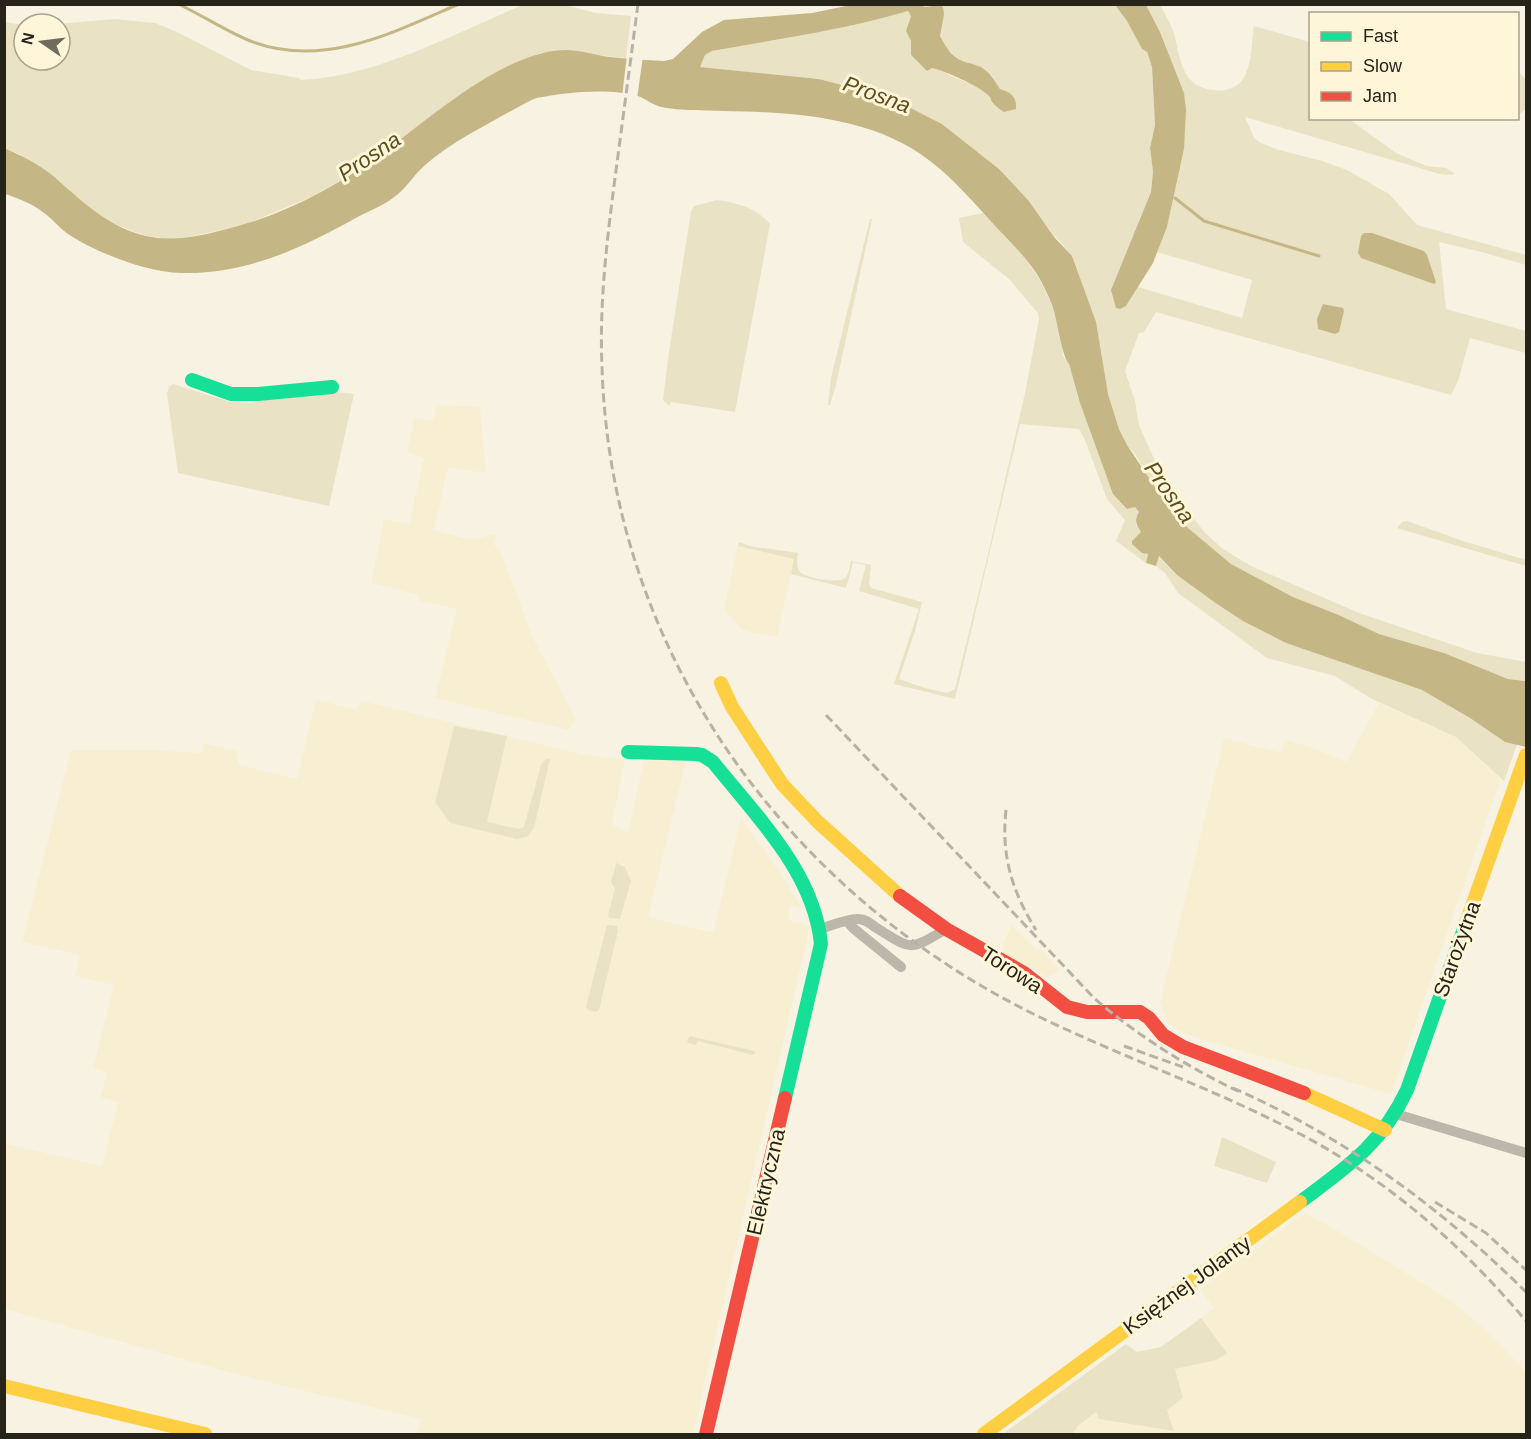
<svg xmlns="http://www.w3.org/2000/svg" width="1531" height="1439" font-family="Helvetica,sans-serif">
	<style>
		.built { fill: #f8efd3 }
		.green { fill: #eae2c5 }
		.water { fill: #c5b785 }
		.pier { fill: #f7f2e1 }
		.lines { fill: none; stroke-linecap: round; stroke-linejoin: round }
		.stream { stroke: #c5b785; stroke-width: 3 }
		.street { stroke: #bbb7ab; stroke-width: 10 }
		.fast { stroke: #16e098; stroke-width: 14 }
		.slow { stroke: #ffcf43; stroke-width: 14 }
		.jam { stroke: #f24e42; stroke-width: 14 }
		.rail { stroke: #b6b2a7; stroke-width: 3; stroke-dasharray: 9 4.5; stroke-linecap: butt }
		.labels { text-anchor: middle; stroke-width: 6; stroke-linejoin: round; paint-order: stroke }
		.street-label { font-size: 21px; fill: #262318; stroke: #fff6d9 }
		.water-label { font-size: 22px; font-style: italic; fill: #5c4e1d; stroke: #fff6d9 }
	</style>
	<rect width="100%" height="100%" fill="#f7f2e1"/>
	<path class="built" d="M437,405L480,407L486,473L448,467L434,530L470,540L497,534L494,545L500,550L532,636L576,720L568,730L435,698L457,609L420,601L419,595L371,583L384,519L409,524L424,458L411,454L407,451L415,417L433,421Z
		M738,546L794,559L777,637L742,630L724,609Z
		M316,700L355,709L362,701L585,755L625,759L612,824L628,832L644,761H686L648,917L710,932L714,930L741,818L779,871L802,908L791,905L788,920L810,926L693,1434H417L421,1419L236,1374L5,1309L4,1154L7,1144L102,1166L118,1102L101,1097L107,1072L93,1068L114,985L75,976L80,955L22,942L71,750H147L202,753L204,743L236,751L239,765L297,779Z
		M1379,703L1456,737L1501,778L1391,1094L1194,1037L1170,1026L1160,1003L1224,738L1281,753L1285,740L1313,748L1346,762Z
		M1012,925L1037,951L1041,948L1059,970L1055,974L1046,977L1006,955L1003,952L1004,941Z
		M1306,1214L1328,1225L1448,1299L1478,1323L1502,1347L1526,1372V1434H1072L1079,1425L1097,1412L1100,1419L1174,1430L1167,1410L1183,1398L1175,1369L1216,1360L1227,1353L1201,1318L1214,1308L1200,1289L1301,1215Z"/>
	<path class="green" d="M523,5H565L596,13L631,16L626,58L599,55L542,53L524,60L471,88L359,170L311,197L244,225L188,237L170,239L147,236L111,223L94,213L50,174L19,154L5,148V22L24,25V60H60V24H55L115,19L155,23L177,32L251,70L299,78L301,80C376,77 455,33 523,5Z
		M918,5H1115L1127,21L1142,49L1147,52L1152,67L1155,125L1150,149L1153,172L1151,192L1114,283L1126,306L1138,287L1242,318L1252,280L1157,252L1167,227L1184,149V93L1160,32L1146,5H1160C1165,14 1171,24 1174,34C1178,47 1179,62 1186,74C1192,84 1202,89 1213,90C1253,95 1250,55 1254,26L1310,42V118L1349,119L1396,153L1426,166L1446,168L1454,173L1453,175L1440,174L1245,117L1254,138L1261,143L1279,150L1322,161L1347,170L1389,194L1417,225L1526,255V265L1482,252L1439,242L1446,309L1526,331V353L1470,338L1458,381L1451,395L1156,312L1144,332L1139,333L1125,371L1135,401L1139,425L1144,437L1164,480L1205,533L1223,549L1251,566L1359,613L1477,653L1526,662L1525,681L1508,679L1444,653L1379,634L1339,615L1293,597L1231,564L1175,517L1159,495L1135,454L1127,445L1119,429L1108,394L1101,360L1072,256L999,169L942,124L891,98L819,79L700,67L705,55L712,51C778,39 844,30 908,11L911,16L906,31L911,41V55L920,64L939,69L951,76L979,87L989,95L993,103L1009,92L1000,89L992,76L984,68L964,62L954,56L946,47L940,36L939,5L925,7Z
		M1518,72L1526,79V109L1518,115Z
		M717,200C738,203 755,207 770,224L735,412L671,402L669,406L663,400L669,352L691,211L694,206Z
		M984,213L1025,258L1040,280L1052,305L1062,342L1063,356L1069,364L1080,403L1093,436L1139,512L1136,517V525L1141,532L1132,541L1148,554L1146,563L1116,541L1125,520L1107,499L1085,440L1079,429L1020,424L955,699L894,684L919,609L859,591L866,565L853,562L846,588L791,574L794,559L738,546L739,542L749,546L798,553C797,559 796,567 800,572C805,578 839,584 845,578C849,575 850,565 851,561L871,565L869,584L871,588L922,602L915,631L899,679L925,688L947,693L955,689L986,563L1025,393L1039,319L1038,313L1009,279L963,242L959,218Z
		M870,219H872L836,385L830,405H828L831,378Z
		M173,384L230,402L250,403L308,393L336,392L354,394L329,506L178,473L167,394L169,387Z
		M1407,521L1463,541L1526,560V566L1397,528L1402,522Z
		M1158,556L1177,575L1286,643L1422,690L1470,718L1505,742L1517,744L1504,781L1456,737L1370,698L1335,676L1267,658L1178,593L1165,573L1156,566Z
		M454,726L507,736L487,822L519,829L524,827L541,765L546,759H550L534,828L528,836L517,839L450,823L435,802Z
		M616,863L625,867L631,881L620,919L609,918L608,915L615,889L611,882Z
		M607,925L617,926L618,931L599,1010L596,1012L588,1010L586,1006Z
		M690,1036L754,1051L756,1052L753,1055L698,1041L696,1045L688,1043L687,1040Z
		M1222,1137L1276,1162L1267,1183L1214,1166Z
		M1201,1318L1227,1353L1216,1360L1175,1369L1183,1398L1167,1410L1174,1431L1099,1419L1096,1412L1079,1425L1072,1434H1003L1126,1344L1137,1352L1161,1347Z"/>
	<path class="water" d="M918,4L925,7L939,5L943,7L944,14L940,36C944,43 948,51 954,56C962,63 972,63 981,67C990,72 995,81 1000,89C1011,92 1017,97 1016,109L1004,112C1001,110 996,107 993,103C989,98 993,100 988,95C981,87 943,70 932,68L927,71L911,55V41L906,31L911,16L908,11C844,30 778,39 712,51L705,55L700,67L819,79L891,98L942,124L999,169L1028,200L1055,238L1072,256L1096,322L1108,394L1119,429L1127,445L1175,517L1231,564L1293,597L1339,615L1379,634L1444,653L1508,679L1525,681L1526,679V747L1505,742L1470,718L1422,690L1286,643L1243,621L1217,604L1177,575L1159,556L1156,566L1146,563L1148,554L1142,553L1132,544V541L1141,532C1136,525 1134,520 1139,512L1135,507L1127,509L1113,494L1080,403L1069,364C1062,357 1057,318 1052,305C1049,297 1045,289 1041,281C1030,261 1013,245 997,228C975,204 955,180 930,161C874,117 793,112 724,111C704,110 681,111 661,107C653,105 646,99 638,96C609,88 567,92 537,98C527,101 518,108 509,112C479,129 450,143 424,166C413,176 405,190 393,198C381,207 366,212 354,219C300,249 244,275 181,273C146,272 97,253 68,234C59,228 53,219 44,213C33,204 18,198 5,194L4,148C21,155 38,164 52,175C81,200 107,227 146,236C173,242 201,236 227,229C284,215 338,186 385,151C430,118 487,67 543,53C572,46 582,53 610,57C628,59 646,60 664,61L673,59L702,32L724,20L812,13L851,5Z
		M1115,5H1146L1160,32L1184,93L1186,110L1184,149L1167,227L1153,263L1126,306L1120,309L1116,308L1111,290L1151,192L1153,172L1150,148L1155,125L1152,67L1147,52L1142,49L1127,21Z
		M1364,233H1372L1424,251L1427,255L1436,282L1434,284L1361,258L1358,253L1361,236Z
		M1323,304L1343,308L1344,311L1339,332L1335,334L1318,329L1317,319Z"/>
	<path class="pier" d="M627,55L643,56L637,99L622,97Z"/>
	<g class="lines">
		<path class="stream" d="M178,4C202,15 224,30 248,40C321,70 392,33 459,4
			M1175,198L1204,221L1319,256"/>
		<path class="street" d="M847,921L853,928L901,967
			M821,929C832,925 846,919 858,919C865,919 870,923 875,927C913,950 907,952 946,929
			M1396,1114L1526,1153"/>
		<path class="fast" d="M192,380L231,394H258L332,387
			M628,752L696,754L702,755L713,762C756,816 814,872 821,944L785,1098
			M1300,1202C1347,1167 1381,1145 1407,1090L1466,923"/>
		<path class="slow" d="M721,683L732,707L782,784L818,822L900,896
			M1466,923L1526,755
			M1304,1093L1385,1130
			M4,1386L205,1434
			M984,1434L1300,1202"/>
		<path class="jam" d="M900,896L946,929L1024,973L1067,1007L1087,1012H1140L1149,1018L1163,1035L1183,1047L1304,1093
			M706,1434L785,1098"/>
		<path class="rail" d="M638,4C631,57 624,110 617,163C608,231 599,299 602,367C611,657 792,901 1050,1022C1133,1061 1221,1092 1302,1135C1389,1181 1463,1246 1526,1321
			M826,715L1095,999C1138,1036 1189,1068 1240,1092
			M1006,810C1001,856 1012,891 1036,930
			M1124,1046L1183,1067
			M1233,1088C1346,1138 1439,1206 1526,1292
			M1435,1202L1486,1233L1526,1270"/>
	</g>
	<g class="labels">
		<g class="street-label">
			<text transform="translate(1457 949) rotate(-70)" y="7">Starożytna</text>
			<text transform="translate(1012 970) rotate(33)" y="7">Torowa</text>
			<text transform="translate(766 1182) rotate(-77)" y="7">Elektryczna</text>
			<text transform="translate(1187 1285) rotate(-36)" y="7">Księżnej Jolanty</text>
		</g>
		<g class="water-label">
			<text transform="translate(877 94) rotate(20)" y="8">Prosna</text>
			<text transform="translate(369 156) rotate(-34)" y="8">Prosna</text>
			<text transform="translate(1170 492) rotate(55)" y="8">Prosna</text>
		</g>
	</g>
	<rect width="1531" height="1439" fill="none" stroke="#262318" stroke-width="12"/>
	<rect x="1309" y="12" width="210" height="108" fill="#fff6d9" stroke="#a8a28c" stroke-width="1.5"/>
	<rect x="1321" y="32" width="30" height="9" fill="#16e098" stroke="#a8a28c" stroke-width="1.5"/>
	<text x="1363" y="42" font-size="18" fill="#262318">Fast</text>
	<rect x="1321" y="62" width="30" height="9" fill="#ffcf43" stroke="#a8a28c" stroke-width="1.5"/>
	<text x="1363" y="72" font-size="18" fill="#262318">Slow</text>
	<rect x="1321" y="92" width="30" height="9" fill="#f24e42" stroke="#a8a28c" stroke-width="1.5"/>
	<text x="1363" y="102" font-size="18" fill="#262318">Jam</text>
	<g transform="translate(42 42) rotate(284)"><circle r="28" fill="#fff6d9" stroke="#a8a28c" stroke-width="1.5"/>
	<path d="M0-4.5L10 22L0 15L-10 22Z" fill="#6f6b5e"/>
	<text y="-9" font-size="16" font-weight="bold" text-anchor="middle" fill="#262318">N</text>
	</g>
</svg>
